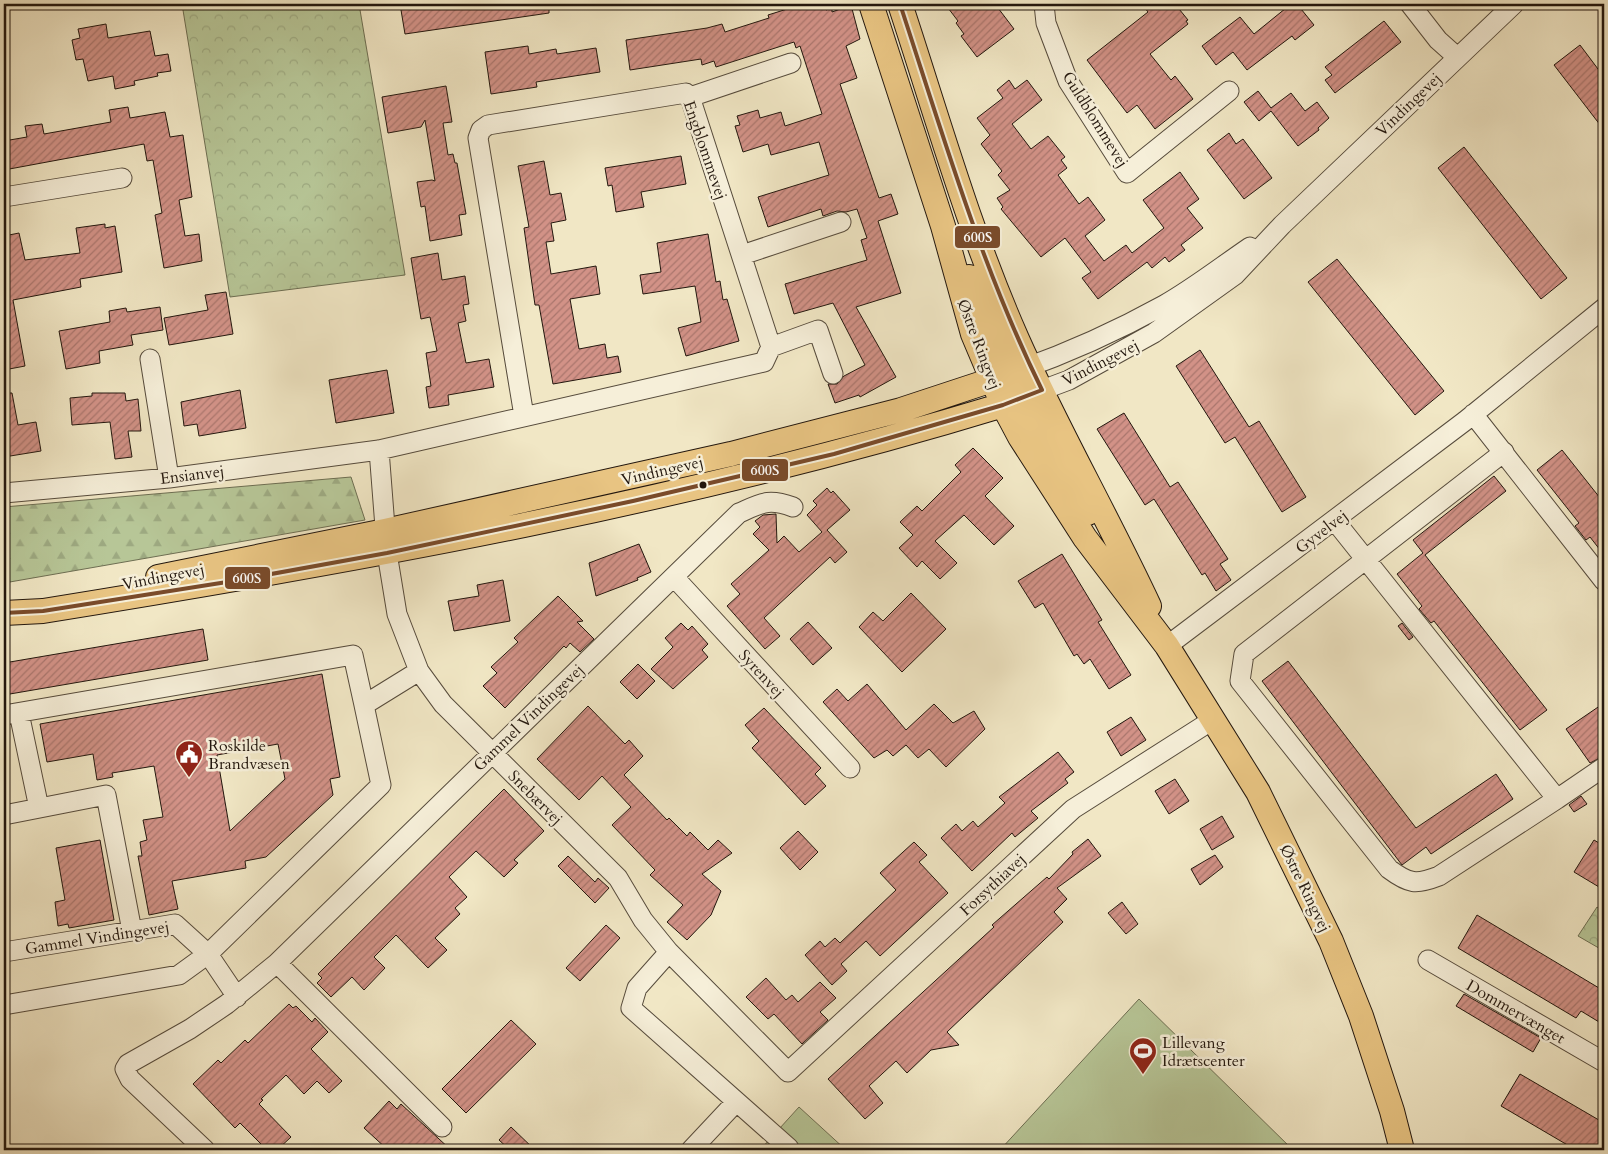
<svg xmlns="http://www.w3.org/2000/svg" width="1608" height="1154" font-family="Cardo,serif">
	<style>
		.forest { fill: url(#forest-firs); stroke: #6d6e52 }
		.park { fill: url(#park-crowns); stroke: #6d6e52 }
		.pitch { fill: #b7c697; stroke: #6d6e52 }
		.building { fill: url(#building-hatch); stroke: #23170e; fill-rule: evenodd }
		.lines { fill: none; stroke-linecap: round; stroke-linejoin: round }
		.minor-casing { stroke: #564b3c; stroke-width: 21 }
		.major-casing { stroke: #23170e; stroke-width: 26 }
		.minor { stroke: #f6efd9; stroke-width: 19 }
		.major { stroke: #e8c482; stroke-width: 24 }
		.bus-1-casing { stroke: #f6efd9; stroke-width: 8 }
		.bus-1 { stroke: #7a4b2a; stroke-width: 4 }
		.bus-dot { fill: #23170e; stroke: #f6efd9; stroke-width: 2 }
		.labels { text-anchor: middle; stroke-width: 5; stroke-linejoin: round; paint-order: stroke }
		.street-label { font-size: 16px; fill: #23170e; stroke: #f6efd9 }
		.poi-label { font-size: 16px; fill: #23170e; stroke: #f6efd9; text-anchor: start }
		.line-badge { stroke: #f6efd9; stroke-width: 2 }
		.badge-label { font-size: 14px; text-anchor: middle; font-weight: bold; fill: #fff }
	</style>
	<defs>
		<pattern id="forest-firs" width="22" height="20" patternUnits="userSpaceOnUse" patternTransform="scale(1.25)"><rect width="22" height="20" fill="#b7c697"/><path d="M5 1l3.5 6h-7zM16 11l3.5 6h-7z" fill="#9da981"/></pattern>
		<pattern id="park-crowns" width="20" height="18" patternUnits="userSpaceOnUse" patternTransform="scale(1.25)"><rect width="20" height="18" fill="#b7c697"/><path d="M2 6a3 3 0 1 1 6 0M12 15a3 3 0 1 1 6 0" fill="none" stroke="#9da981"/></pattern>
		<pattern id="building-hatch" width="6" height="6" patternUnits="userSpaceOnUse" patternTransform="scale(1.25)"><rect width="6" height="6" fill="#d29287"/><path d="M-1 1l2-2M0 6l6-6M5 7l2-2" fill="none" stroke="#aa766d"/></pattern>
	</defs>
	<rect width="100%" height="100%" fill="#f1e7c5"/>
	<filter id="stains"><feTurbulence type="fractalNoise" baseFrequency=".004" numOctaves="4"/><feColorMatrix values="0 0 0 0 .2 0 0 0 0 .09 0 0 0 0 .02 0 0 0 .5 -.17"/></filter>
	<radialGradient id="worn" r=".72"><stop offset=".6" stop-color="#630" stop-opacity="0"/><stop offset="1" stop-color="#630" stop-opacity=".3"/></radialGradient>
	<path class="forest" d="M351,477L365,520L4,583V507Z"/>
	<path class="park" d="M182,4H359L405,275L230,297Z
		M1597,907L1604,912V951L1578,936Z"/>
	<path class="pitch" d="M1139,999L1293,1150H1000Z
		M799,1107L846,1150H760Z"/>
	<path class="building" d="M400,4H549V13L405,34Z
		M803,4H824L826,10L832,8V12L851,5L860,39L846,46L857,78L840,84L879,198L891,194L898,214L878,221L901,293L856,307L896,377L860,397L859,395L835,403L828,384H837L844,376L865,365L833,303L794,314L785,284L867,260L861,240L867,238L857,209L846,212L837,211L823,216L821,209L768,227L758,197L829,175L819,142L771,155L768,144L743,152L735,126L740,125L737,116L758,110L760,118L781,112L785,126L822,114L800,46L796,48L794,42L716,67L714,61L702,65L701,59L630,70L626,40L707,28L722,24L725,32L769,18L768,15Z
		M945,4H995L1014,29L977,57L961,36L964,34L956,23L958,21Z
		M1142,4H1175L1188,20L1186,21L1188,24L1150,54L1171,80L1175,76L1193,99L1155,129L1137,105L1127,113L1087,60L1148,12Z
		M1291,4H1297L1314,25L1295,40L1292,36L1247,70L1233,52L1216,65L1202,46L1240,17L1254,34Z
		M1384,21L1401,42L1335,93L1325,80L1332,75L1325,67Z
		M106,24L108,38L150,31L155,56L168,54L171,71L157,73L158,76L134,81L135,85L115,89L113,76L88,81L83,59L76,60L72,40L80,38L78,29Z
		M1580,45L1604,77V130L1554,65Z
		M528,46L529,54L556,49L557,54L596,48L600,72L536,82L537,87L491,94L485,52Z
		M1009,80L1015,89L1027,80L1042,100L1012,124L1031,149L1048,136L1065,157L1061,160L1067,168L1058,175L1079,204L1088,197L1105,220L1085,236L1104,261L1126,245L1132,253L1164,228L1143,200L1180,172L1199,199L1187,208L1203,228L1181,245L1185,250L1169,262L1165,257L1152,268L1147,262L1098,299L1082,278L1091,272L1065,238L1041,257L1001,209L1003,207L997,198L1010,190L998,175L1002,171L981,144L990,135L977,118L1003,98L997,90Z
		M446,86L452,122L443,123L448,155L453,154L455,163H457L466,214L459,215L462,235L430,241L425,206L421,207L417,182L432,180L435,181L425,120L421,127L388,133L382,97Z
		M1258,91L1271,108L1291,93L1305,111L1317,102L1329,118L1318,128L1319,130L1298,146L1271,111L1259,121L1244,102Z
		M128,107L130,118L165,112L170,137L183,135L192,197L179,200L185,236L199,234L202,261L164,268L155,215L162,213L153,160L147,161L144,144L4,170V141L27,137L25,126L42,124L44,134L111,122L109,110Z
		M1229,133L1236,144L1243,139L1272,178L1244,199L1207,150Z
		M1464,147L1567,278L1541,299L1438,168Z
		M681,156L686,184L641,192L644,207L616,212L612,185L608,186L605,168Z
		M544,161L550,195L561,193L566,220L551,223L554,241L546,242L551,274L596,266L600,294L570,299L579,349L605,344L607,358L618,356L621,372L553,384L539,305H535L524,228L529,227L518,166Z
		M105,224V228L115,226L122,272L80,279L81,287L13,300L25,366L4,370V236L19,233L25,260L80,253L76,228Z
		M708,234L716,282L720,281L723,300L727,299L739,341L686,356L678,328L701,322L695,286L643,294L640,275L661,272L657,243Z
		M438,253L442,280L465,276L469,304L463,305L466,321L458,323L466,363L489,359L494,387L448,395L449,405L429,408L426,387L431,386L426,353L437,351L430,317L421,319L411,258Z
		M1337,259L1444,391L1415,415L1308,282Z
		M226,292L233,334L169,345L164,318L208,310L205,295Z
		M160,307L163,330L131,335L133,345L99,351L100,363L66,369L59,331L110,322L109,311L126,308L127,312Z
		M1200,350L1249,427L1259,421L1306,497L1282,512L1235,437L1225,443L1176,366Z
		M387,370L394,413L336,423L329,380Z
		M240,390L246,428L199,436L197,424L184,426L181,402Z
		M4,393H12L18,425L36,422L41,451L4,457Z
		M92,393H125L126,401L138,399L141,431H128L132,457L115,459L110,422L72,425L70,398L92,396Z
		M1124,413L1170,487L1178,482L1228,559L1220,564L1231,580L1216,591L1205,573L1202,575L1154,499L1145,505L1097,429Z
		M973,448L1003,478L985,496L1014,526L994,545L964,515L935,541L957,563L940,579L922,561L917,567L899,548L913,535L900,522L917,506L922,511L961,472L955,465Z
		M1562,450L1604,503V555L1590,537L1586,540L1575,526L1579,523L1537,470Z
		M1494,476L1506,491L1425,555L1547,710L1520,730L1434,621L1431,623L1419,609L1422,606L1397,574L1423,553L1413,540Z
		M827,488L831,493L833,491L850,510L827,530L847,552L835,563L830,557L764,618L780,636L765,649L727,606L740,594L731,584L769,550L753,534L760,527L755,521L763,515L776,514L777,543L784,536L799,552L822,532L807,515L817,505L813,501Z
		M639,544L651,572L637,578L638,580L596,596L589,563Z
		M1062,554L1102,620L1098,622L1131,675L1109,689L1090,659L1084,664L1077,654L1074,656L1043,603L1035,608L1018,581Z
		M503,580L510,621L454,631L448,601L479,596L477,585Z
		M911,593L946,629L902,672L859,627L873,612L883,621Z
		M558,596L583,621L577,622L594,639L580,652L570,643L566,648L564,646L505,708L483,686L497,673L491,667L518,642L514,638Z
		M808,622L832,648L813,665L790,639Z
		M681,623L688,630L692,626L708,644L702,650L708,657L673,689L651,669L673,647L665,638Z
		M1402,623L1413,637L1409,640L1398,626Z
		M203,629L208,660L4,695V663Z
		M1288,661L1416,828L1496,774L1513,799L1431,854L1426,847L1402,865L1262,681Z
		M638,664L655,681L637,699L620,682Z
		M322,674L340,777L330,779L333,795L266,857L245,861L246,868L172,881L178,909L149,915L138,856H142L140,842L147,840L143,820L163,817L154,766L112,773L113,777L97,780L93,754L47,762L40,724ZM278,744L285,779L230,831L217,755Z
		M867,684L906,730L934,704L953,723L974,711L985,729L946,767L929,749L918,758L906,745L893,756L887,750L874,758L823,702L837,689L848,701Z
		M1604,703V756L1590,763L1566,729Z
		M588,706L625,744L629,740L643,756L624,775L667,820L669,818L687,836L690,832L708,850L718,840L732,853L702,874L721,891L711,915L687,940L667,922L683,905L650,875L655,870L612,825L631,807L602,776L579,800L537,759Z
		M764,708L821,768L815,774L826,786L805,805L752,748L759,741L745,725Z
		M1131,717L1146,740L1121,756L1107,732Z
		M1058,752L1074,772L1065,779L1068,783L1031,811L1038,818L1015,837L1012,833L972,871L941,838L956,824L962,831L973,821L978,827L1005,803L999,797Z
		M1175,779L1189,801L1169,814L1155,791Z
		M504,789L544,831L514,860L518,863L504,877L476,851L449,877L467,897L455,908L460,914L435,938L447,950L428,968L396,935L374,957L385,968L364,990L352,977L331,997L317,983L322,978L318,974Z
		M1581,796L1587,804L1574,812L1569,805Z
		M1222,816L1234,837L1212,850L1200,829Z
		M798,831L818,852L800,870L780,848Z
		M1088,839L1101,856L1057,888L1067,899L1054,912L1063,922L947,1032L959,1045L931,1050L907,1073L896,1061L869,1086L883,1103L865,1119L828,1079L994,927L992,925L1047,877L1049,879L1073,854L1072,852Z
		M100,840L114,920L69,928L68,924L58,926L55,902L65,900L56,848Z
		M1594,840L1604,846V890L1574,872Z
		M914,842L927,855L919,862L948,893L880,956L866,941L841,964L847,971L832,985L805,955L820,941L825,947L835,938L840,943L896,890L880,873Z
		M1215,855L1223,867L1200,885L1191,869Z
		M568,856L595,882L598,878L609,888L595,903L558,866Z
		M1122,902L1138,924L1126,934L1108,913Z
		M1477,915L1604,991V1025L1581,1011L1576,1018L1458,948Z
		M606,925L620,938L580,981L566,968Z
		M766,978L786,1000L792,995L798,1002L820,982L836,998L820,1012L828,1020L802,1044L774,1014L768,1019L746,997Z
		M1464,994L1541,1038L1533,1052L1456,1006Z
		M289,1004L293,1008L296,1006L312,1022L315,1018L328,1032L311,1049L342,1081L329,1093L317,1081L304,1094L286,1075L261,1099L263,1100L259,1104L291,1137L277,1150H267L240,1123L235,1128L193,1084L218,1060L221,1063L245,1040L248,1043Z
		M511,1020L536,1044L466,1113L442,1089Z
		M1520,1074L1604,1123V1150H1576L1501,1106Z
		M389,1101L397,1109L401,1104L451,1150H388L364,1128Z
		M511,1127L535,1150H510L499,1140Z"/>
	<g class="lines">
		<g class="minor-casing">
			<path id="minor" d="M1044,4L1046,23L1068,81L1127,173L1229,91
				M1410,4L1438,40L1457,57
				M690,97L791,63
				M4,197L122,178
				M742,255L841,222
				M771,347L818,330L833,374
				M150,359L169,478
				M1017,371C1068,353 1117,331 1164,305C1194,288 1222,266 1250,247
				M1029,395L1069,380L1154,333L1235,275L1282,225L1514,4
				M1473,414L1604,581
				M379,450L387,553L397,614L419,671L443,704L618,878L643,920L669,952L788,1072L1073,809L1214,719
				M1504,452L1244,654L1240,681L1389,869C1409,884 1416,885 1439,876L1557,799
				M4,493L169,478L379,450L764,362L771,347L690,97L686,93L488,125L481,130L478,138L524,416
				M1335,521L1557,799L1604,767
				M674,577L850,768
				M1167,646L1465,421L1604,308
				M19,713L39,808
				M4,715L353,655L364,705
				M4,815L106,795L132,931
				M4,952L175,924L208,954L179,975L4,1005
				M669,952L637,988L631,1008L789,1148
				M1428,960L1604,1062
				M277,963L442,1127
				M237,997L208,954L381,785L364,705L419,671
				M205,1150L130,1079L125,1069L128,1064L190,1029L227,1004L277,963L739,513C762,503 768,498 793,507
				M691,1150L736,1102"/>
		</g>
		<g class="major-casing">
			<path id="major" d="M871,4L943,226L973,334L1003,405L1020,437L1085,538L1167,646L1258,792L1331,941L1361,1016L1392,1111L1402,1150
				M900,4C937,116 969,231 1017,339C1057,429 1107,516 1149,606
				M969,277L1011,373L1036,387
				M992,380L1024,397L1048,445L1088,513
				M158,577L385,531L731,454L901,410L992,380
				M4,613L43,611C366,559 689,501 1003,405"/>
		</g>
		<use href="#minor" class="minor"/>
		<use href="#major" class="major"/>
		<g class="bus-1-casing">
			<path id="bus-1" d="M4,613L43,611L227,582L387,553L633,501L834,454L1003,405L1042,390C981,266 943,135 900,4"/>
		</g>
		<use href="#bus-1" class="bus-1"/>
	</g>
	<defs>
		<g id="civic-pin" transform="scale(1.4375)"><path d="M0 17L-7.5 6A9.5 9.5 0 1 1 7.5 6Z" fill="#8f2418" stroke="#f6efd9"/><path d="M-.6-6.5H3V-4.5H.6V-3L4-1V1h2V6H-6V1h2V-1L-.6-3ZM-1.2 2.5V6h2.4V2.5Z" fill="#fff"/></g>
		<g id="stadium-pin" transform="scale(1.4375)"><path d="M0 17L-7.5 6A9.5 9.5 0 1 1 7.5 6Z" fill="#8f2418" stroke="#f6efd9"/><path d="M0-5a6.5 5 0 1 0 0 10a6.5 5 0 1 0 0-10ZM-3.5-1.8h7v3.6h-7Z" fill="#fff"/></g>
	</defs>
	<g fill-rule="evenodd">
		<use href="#civic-pin" x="189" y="754"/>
		<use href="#stadium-pin" x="1143" y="1051"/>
	</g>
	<circle class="bus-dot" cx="703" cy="485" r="4.5"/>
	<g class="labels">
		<g class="street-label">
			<text transform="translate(1408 104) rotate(-44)" y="6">Vindingevej</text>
			<text transform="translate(1096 119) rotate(58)" y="6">Guldblommevej</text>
			<text transform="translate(706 150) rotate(71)" y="6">Engblommevej</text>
			<text transform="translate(980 344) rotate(69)" y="6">Østre Ringvej</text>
			<text transform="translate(1100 362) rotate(-27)" y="6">Vindingevej</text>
			<text transform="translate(662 470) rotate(-13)" y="6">Vindingevej</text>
			<text transform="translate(192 474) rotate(-7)" y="6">Ensianvej</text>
			<text transform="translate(1321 531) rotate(-37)" y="6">Gyvelvej</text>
			<text transform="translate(163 576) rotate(-11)" y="6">Vindingevej</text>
			<text transform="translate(762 673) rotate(47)" y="6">Syrenvej</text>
			<text transform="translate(528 717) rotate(-44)" y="6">Gammel Vindingevej</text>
			<text transform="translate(536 797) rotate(45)" y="6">Snebærvej</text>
			<text transform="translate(992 884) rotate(-43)" y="6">Forsythiavej</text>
			<text transform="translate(1306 888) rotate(64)" y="6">Østre Ringvej</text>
			<text transform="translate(97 937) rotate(-9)" y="6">Gammel Vindingevej</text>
			<text transform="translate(1516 1011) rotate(30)" y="6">Dommervænget</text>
		</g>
		<g class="poi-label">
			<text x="208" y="751">Roskilde<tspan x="208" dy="18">Brandvæsen</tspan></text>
			<text x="1162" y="1048">Lillevang<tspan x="1162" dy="18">Idrætscenter</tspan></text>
		</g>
	</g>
	<g class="line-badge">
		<rect x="954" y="225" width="47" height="24" rx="5" fill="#7a4b2a"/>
		<rect x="741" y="458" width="48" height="24" rx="5" fill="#7a4b2a"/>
		<rect x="224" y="566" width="47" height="24" rx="5" fill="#7a4b2a"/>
	</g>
	<g class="badge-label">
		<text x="978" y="242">600S</text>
		<text x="765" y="475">600S</text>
		<text x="247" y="583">600S</text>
	</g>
	<rect width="1608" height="1154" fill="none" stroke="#f1e7c5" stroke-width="20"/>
	<rect x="5" y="5" width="1598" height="1144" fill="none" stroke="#23170e" stroke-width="2.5"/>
	<rect x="10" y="10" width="1588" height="1134" fill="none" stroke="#23170e"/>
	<rect width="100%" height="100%" filter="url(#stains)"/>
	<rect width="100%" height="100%" fill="url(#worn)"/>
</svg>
